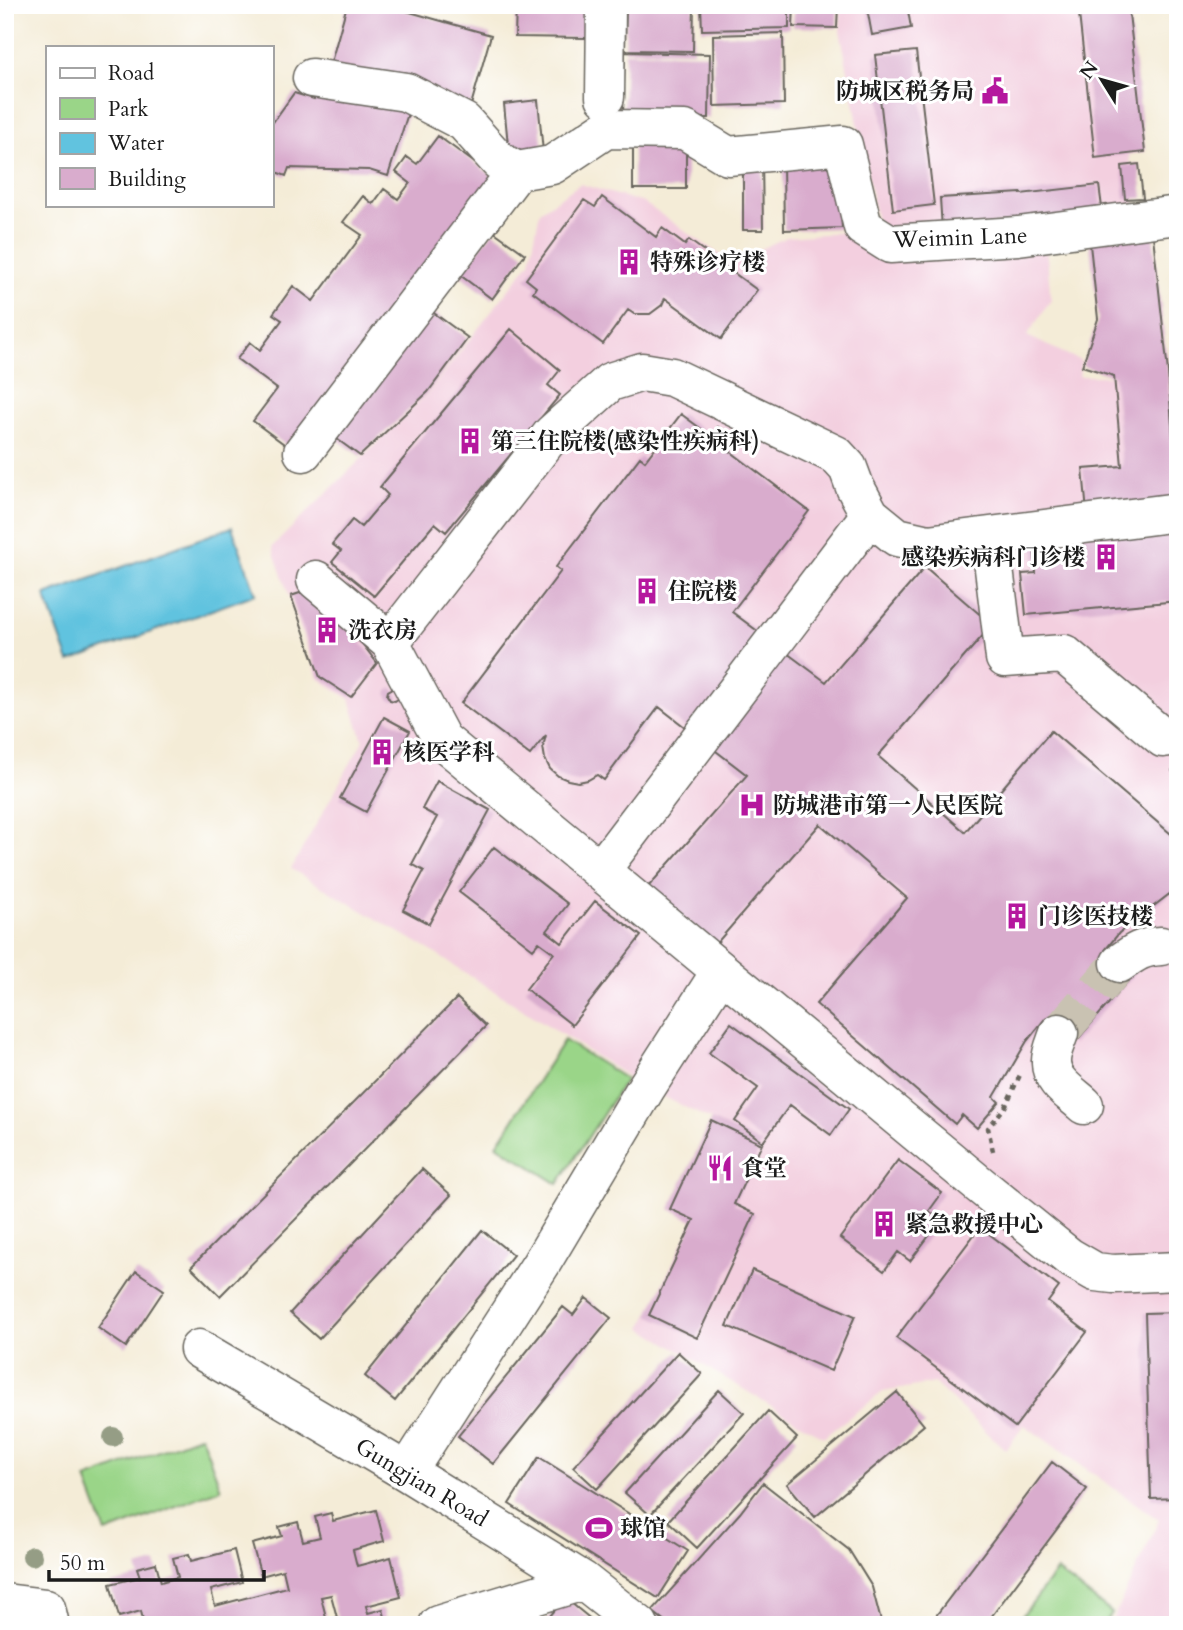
<svg xmlns="http://www.w3.org/2000/svg" width="1183" height="1630" font-family="Cardo,'Noto Serif SC',serif">
	<style>
		.built { fill: #f3cfdf }
		.green { fill: #9ad588; stroke: #5b7852; stroke-width: 2 }
		.water { fill: #61c3df; stroke: #3e707e; stroke-width: 2 }
		.building { fill: #d9accd }
		.lines { fill: none; stroke-linecap: round; stroke-linejoin: round }
		.minor-tunnel { stroke: #c9c2b2; stroke-width: 38; stroke-dasharray: 38 19; stroke-linecap: butt }
		.minor-casing { stroke: #68655d; stroke-width: 41 }
		.path { stroke: #68655d; stroke-width: 4.5; stroke-dasharray: 5 5; stroke-linecap: butt }
		.minor { stroke: #fff; stroke-width: 38 }
		.tree { fill: #959d85 }
		.labels { text-anchor: middle; stroke-width: 6; stroke-linejoin: round; paint-order: stroke }
		.poi-label { font-size: 23px; font-weight: bold; fill: #1c1c1c; stroke: #fff; text-anchor: start }
		.street-label { font-size: 23px; fill: #1c1c1c; stroke: #fff }
	</style>
	<rect width="100%" height="100%" fill="#fff"/>
	<filter id="ink" filterUnits="userSpaceOnUse"><feTurbulence type="fractalNoise" baseFrequency=".0143" numOctaves="2"/><feDisplacementMap in="SourceGraphic" scale="14" xChannelSelector="R" yChannelSelector="G"/><feConvolveMatrix kernelMatrix="1 2 1 2 8 2 1 2 1" color-interpolation-filters="sRGB"/></filter>
	<filter id="wash" filterUnits="userSpaceOnUse"><feTurbulence type="fractalNoise" baseFrequency=".00686" numOctaves="4" result="noise"/><feDisplacementMap in="SourceGraphic" scale="28" xChannelSelector="R" yChannelSelector="G"/><feGaussianBlur stdDeviation="1.57" result="paint"/><feColorMatrix in="noise" values="0 0 0 0 0 0 0 0 0 0 0 0 0 0 0 0 0 1.4 0 .05"/><feComposite in="paint" operator="in"/></filter>
	<g filter="url(#wash)">
		<rect width="100%" height="100%" fill="#f4ecd7"/>
		<path class="built" d="M841,5H1128L1129,154L1130,164H1139L1143,198H1134L1136,211L890,232L877,223L840,30Z
			M580,184L644,203L731,262L787,237L848,232L1046,247L1051,300L1027,336L1081,361L1079,376H1114L1122,466L1175,461L1178,489V1625H1110L1159,1520L1024,1425L1006,1450L934,1383L883,1392L823,1437L642,1328L693,1221L670,1209L711,1120L646,1088L428,949L291,869L363,741L350,699L318,678L272,547L429,392L530,262L540,211Z"/>
		<path class="green" d="M564,1040L626,1079L558,1184L497,1145Z
			M201,1435L221,1489L106,1533L86,1479Z
			M1057,1571L1112,1613L1103,1625H1015Z"/>
		<path class="water" d="M232,527L256,594L69,662L45,595Z"/>
		<g id="blocks">
			<path class="building" d="M347,5H385L491,35L471,105L330,66Z
				M516,5H587V38L515,37Z
				M626,5H694L693,51L625,50Z
				M701,5H789V28L702,30Z
				M794,5H838L837,28L793,27Z
				M855,5H907L911,28L872,35L867,8L856,10Z
				M1078,5H1128L1145,152L1095,158Z
				M783,33L784,104L714,106L713,35Z
				M916,51L934,205L893,210L875,55Z
				M625,52L710,54L709,118L623,117Z
				M294,93L314,99L317,93L412,101L388,176L369,170L289,168L286,176L271,170V125Z
				M538,100L543,152L509,155L504,104Z
				M438,136L498,180L295,452L253,421L277,389L237,359L250,342L260,350L282,320L273,314L293,286L313,301L362,235L343,222L363,196L373,204L384,189L398,199L410,183L396,172L407,157L417,164Z
				M633,139H686V189H633Z
				M743,157H762L763,230H743Z
				M836,161L842,228L784,230L783,162Z
				M1139,164L1143,198L1125,199L1122,166Z
				M1099,185L1103,215L942,229L940,198L1021,193V194Z
				M602,197L656,237L662,228L685,245L689,240L757,290L721,339L665,298L662,305L650,314H634L628,310L603,344L533,292L536,287L526,279L584,200L595,207Z
				M1152,227L1168,372L1178,505L1087,513L1083,469L1122,466L1114,376L1082,366L1098,319L1089,235Z
				M493,231L525,254L492,299L460,275Z
				M423,305L468,338L428,392L360,456L326,431Z
				M511,329L560,370L548,385L560,395L446,532L435,523L374,596L332,562L341,551L332,544L352,520L361,527L388,495L380,487Z
				M681,414L711,436L718,427L733,439L726,448L809,511L732,612L826,682L925,567L992,625L878,756L965,832L1051,731L1178,840V890L1176,889L1119,933L1105,950L1134,974L1073,1045L1044,1020L1027,1041L994,1097L999,1102L977,1128L962,1115L955,1124L816,1004L907,898L820,824L715,945L648,887L747,775L659,707L604,780L597,775L588,780L578,782L568,780L558,776L550,769L545,759L543,747L546,735L530,755L461,703L561,571L556,567L640,457L645,461Z
				M1178,527V601L1026,615L1022,574L1036,573L1034,540Z
				M318,587L377,663L351,697L320,677L291,596Z
				M393,688L399,698L395,701L390,700L387,695L388,691Z
				M384,717L410,731L366,812L340,798Z
				M437,781L490,810L429,924L403,910L424,871L412,864L437,817L422,809Z
				M494,847L568,904L547,931L562,943L595,901L641,936L572,1025L526,989L554,953L539,942L533,949L459,892Z
				M457,998L486,1026L220,1296L191,1267Z
				M731,1023L849,1109L831,1135L790,1105L763,1142L735,1121L758,1088L709,1053Z
				M711,1120L762,1144L734,1204L755,1214L697,1338L649,1315L694,1220L670,1209Z
				M898,1160L942,1193L929,1211L941,1220L910,1261L898,1252L884,1271L840,1238Z
				M422,1169L451,1195L319,1339L290,1313Z
				M980,1227L1059,1287L1048,1302L1087,1332L1015,1427L896,1338Z
				M482,1230L513,1255L395,1401L365,1376Z
				M752,1270L855,1316L831,1371L727,1326Z
				M136,1271L164,1290L126,1347L98,1328Z
				M586,1298L611,1318L493,1464L458,1436L563,1307L573,1315Z
				M1178,1312V1498L1151,1499L1145,1313Z
				M678,1352L702,1374L597,1489L573,1467Z
				M719,1390L744,1413L650,1515L625,1493Z
				M897,1392L924,1425L815,1517L787,1484Z
				M768,1411L797,1438L697,1548L668,1521Z
				M539,1457L688,1551L658,1598L509,1504Z
				M1052,1462L1087,1489L985,1625H929Z
				M763,1483L849,1550L872,1587L882,1625H670L652,1611L740,1513Z
				M376,1510L384,1541L353,1550L357,1566L391,1557L401,1597L366,1606L368,1613L383,1609L387,1625H339L331,1595L321,1597L328,1625H144L141,1611L119,1617L110,1584L140,1577L137,1568L156,1563L161,1582L178,1577L173,1558L189,1554L191,1561L234,1550L242,1582L211,1590L215,1606L287,1587L283,1570L261,1576L252,1544L282,1536L279,1527L298,1522L303,1541L320,1537L315,1517L331,1513L333,1521Z
				M565,1598L598,1625H549L545,1622Z"/>
		</g>
	</g>
	<g filter="url(#ink)">
		<use href="#blocks" fill-opacity="0" stroke="#68655d" stroke-width="2"/>
		<g class="lines">
			<path class="minor-tunnel" d="M1059,1033L1120,963"/>
			<g class="minor-casing">
				<path id="minor" d="M312,78L406,92L464,122L499,161L517,171L552,165L606,129L685,130L728,156L843,145L863,227L890,244L1018,236L1178,215
					M605,97L606,5
					M303,452L517,171
					M990,536L1005,658L1064,654L1163,738L1178,736
					M316,580L390,642L442,740L981,1186L1069,1257L1095,1272L1113,1274L1178,1271
					M390,642L552,434L610,382L642,372L672,377L836,455L848,468L855,487L870,515L897,537L928,544L1178,512
					M600,871L870,515
					M1120,963C1135,952 1142,947 1161,946
					M1059,1033C1056,1042 1051,1052 1051,1061C1050,1081 1071,1093 1084,1105
					M199,1349L407,1472L583,1581L639,1625
					M407,1472L541,1264L646,1088L721,971
					M5,1603L46,1608L50,1625
					M438,1625L583,1581"/>
			</g>
			<path class="path" d="M1173,769L1178,784
				M993,1151L988,1128L1005,1107L1020,1075"/>
			<use href="#minor" class="minor"/>
		</g>
		<g class="tree">
			<circle cx="113" cy="1437" r="10"/>
			<circle cx="32" cy="1556" r="10"/>
		</g>
	</g>
	<defs>
		<g id="civic-bare" transform="scale(2.1)"><path d="M-.6-6.5H3V-4.5H.6V-3L4-1V1h2V6H-6V1h2V-1L-.6-3ZM-1.2 2.5V6h2.4V2.5Z" fill="#b5179e" stroke="#fff" stroke-width="2.5" paint-order="stroke"/></g>
		<g id="building-bare" transform="scale(2.1)"><path d="M-4-6H4V6H1V3H-1V6H-4ZM-2.5-4.3h1.7v1.8h-1.7ZM.8-4.3h1.7v1.8H.8ZM-2.5-1h1.7V.8h-1.7ZM.8-1h1.7V.8H.8Z" fill="#b5179e" stroke="#fff" stroke-width="2.5" paint-order="stroke"/></g>
		<g id="hospital-bare" transform="scale(2.1)"><path d="M-5-5h3v3.5h4V-5h3V5h-3V1.5h-4V5h-3Z" fill="#b5179e" stroke="#fff" stroke-width="2.5" paint-order="stroke"/></g>
		<g id="restaurant-bare" transform="scale(2.1)"><path d="M-5-6h1v4h1v-4h1v4h1v-4h1v5L-1.5 .5V6h-2V.5L-5-1ZM5-6V6H3V1.5H1.5Q1.5-4 5-6Z" fill="#b5179e" stroke="#fff" stroke-width="2.5" paint-order="stroke"/></g>
		<g id="stadium-bare" transform="scale(2.1)"><path d="M0-5a6.5 5 0 1 0 0 10a6.5 5 0 1 0 0-10ZM-3.5-1.8h7v3.6h-7Z" fill="#b5179e" stroke="#fff" stroke-width="2.5" paint-order="stroke"/></g>
	</defs>
	<g fill-rule="evenodd">
		<use href="#civic-bare" x="995" y="91"/>
		<use href="#building-bare" x="629" y="262"/>
		<use href="#building-bare" x="470" y="441"/>
		<use href="#building-bare" x="1106" y="557"/>
		<use href="#building-bare" x="647" y="591"/>
		<use href="#building-bare" x="327" y="630"/>
		<use href="#building-bare" x="382" y="752"/>
		<use href="#hospital-bare" x="752" y="805"/>
		<use href="#building-bare" x="1017" y="916"/>
		<use href="#restaurant-bare" x="720" y="1168"/>
		<use href="#building-bare" x="884" y="1224"/>
		<use href="#stadium-bare" x="599" y="1528"/>
	</g>
	<g class="labels">
		<g class="poi-label">
			<text x="974" y="99" text-anchor="end">防城区税务局</text>
			<text x="650" y="270">特殊诊疗楼</text>
			<text x="491" y="449">第三住院楼(感染性疾病科)</text>
			<text x="1085" y="565" text-anchor="end">感染疾病科门诊楼</text>
			<text x="668" y="599">住院楼</text>
			<text x="348" y="638">洗衣房</text>
			<text x="403" y="760">核医学科</text>
			<text x="773" y="813">防城港市第一人民医院</text>
			<text x="1038" y="924">门诊医技楼</text>
			<text x="741" y="1176">食堂</text>
			<text x="905" y="1232">紧急救援中心</text>
			<text x="620" y="1536">球馆</text>
		</g>
		<g class="street-label">
			<text transform="translate(960 237) rotate(-2)" y="8">Weimin Lane</text>
			<text transform="translate(422 1482) rotate(31)" y="8">Gungjian Road</text>
		</g>
	</g>
	<rect width="1183" height="1630" fill="none" stroke="#fff" stroke-width="28"/>
	<rect x="46" y="46" width="228" height="161" fill="#ffffff" stroke="#a4a4a4" stroke-width="2"/>
	<rect x="60" y="68" width="35" height="10" fill="#ffffff" stroke="#a4a4a4" stroke-width="2"/>
	<text x="108" y="80" font-size="21" fill="#1c1c1c">Road</text>
	<rect x="60" y="98" width="35" height="21" fill="#9ad588" stroke="#a4a4a4" stroke-width="2"/>
	<text x="108" y="116" font-size="21" fill="#1c1c1c">Park</text>
	<rect x="60" y="133" width="35" height="21" fill="#61c3df" stroke="#a4a4a4" stroke-width="2"/>
	<text x="108" y="150" font-size="21" fill="#1c1c1c">Water</text>
	<rect x="60" y="168" width="35" height="21" fill="#d9accd" stroke="#a4a4a4" stroke-width="2"/>
	<text x="108" y="186" font-size="21" fill="#1c1c1c">Building</text>
	<g transform="translate(1102 80) rotate(307)" stroke="#ffffff" stroke-width="5" paint-order="stroke">
	<path d="M0-5L12 26L0 18L-12 26Z" fill="#1c1c1c"/>
	<text y="-10" font-size="19" font-weight="bold" text-anchor="middle" fill="#1c1c1c">N</text>
	</g>
	<path d="M49 1570v10h215v-10" fill="none" stroke="#1c1c1c" stroke-width="3.5"/>
	<text x="60" y="1570" font-size="21" fill="#1c1c1c" stroke="#ffffff" stroke-width="5" paint-order="stroke">50 m</text>
</svg>
